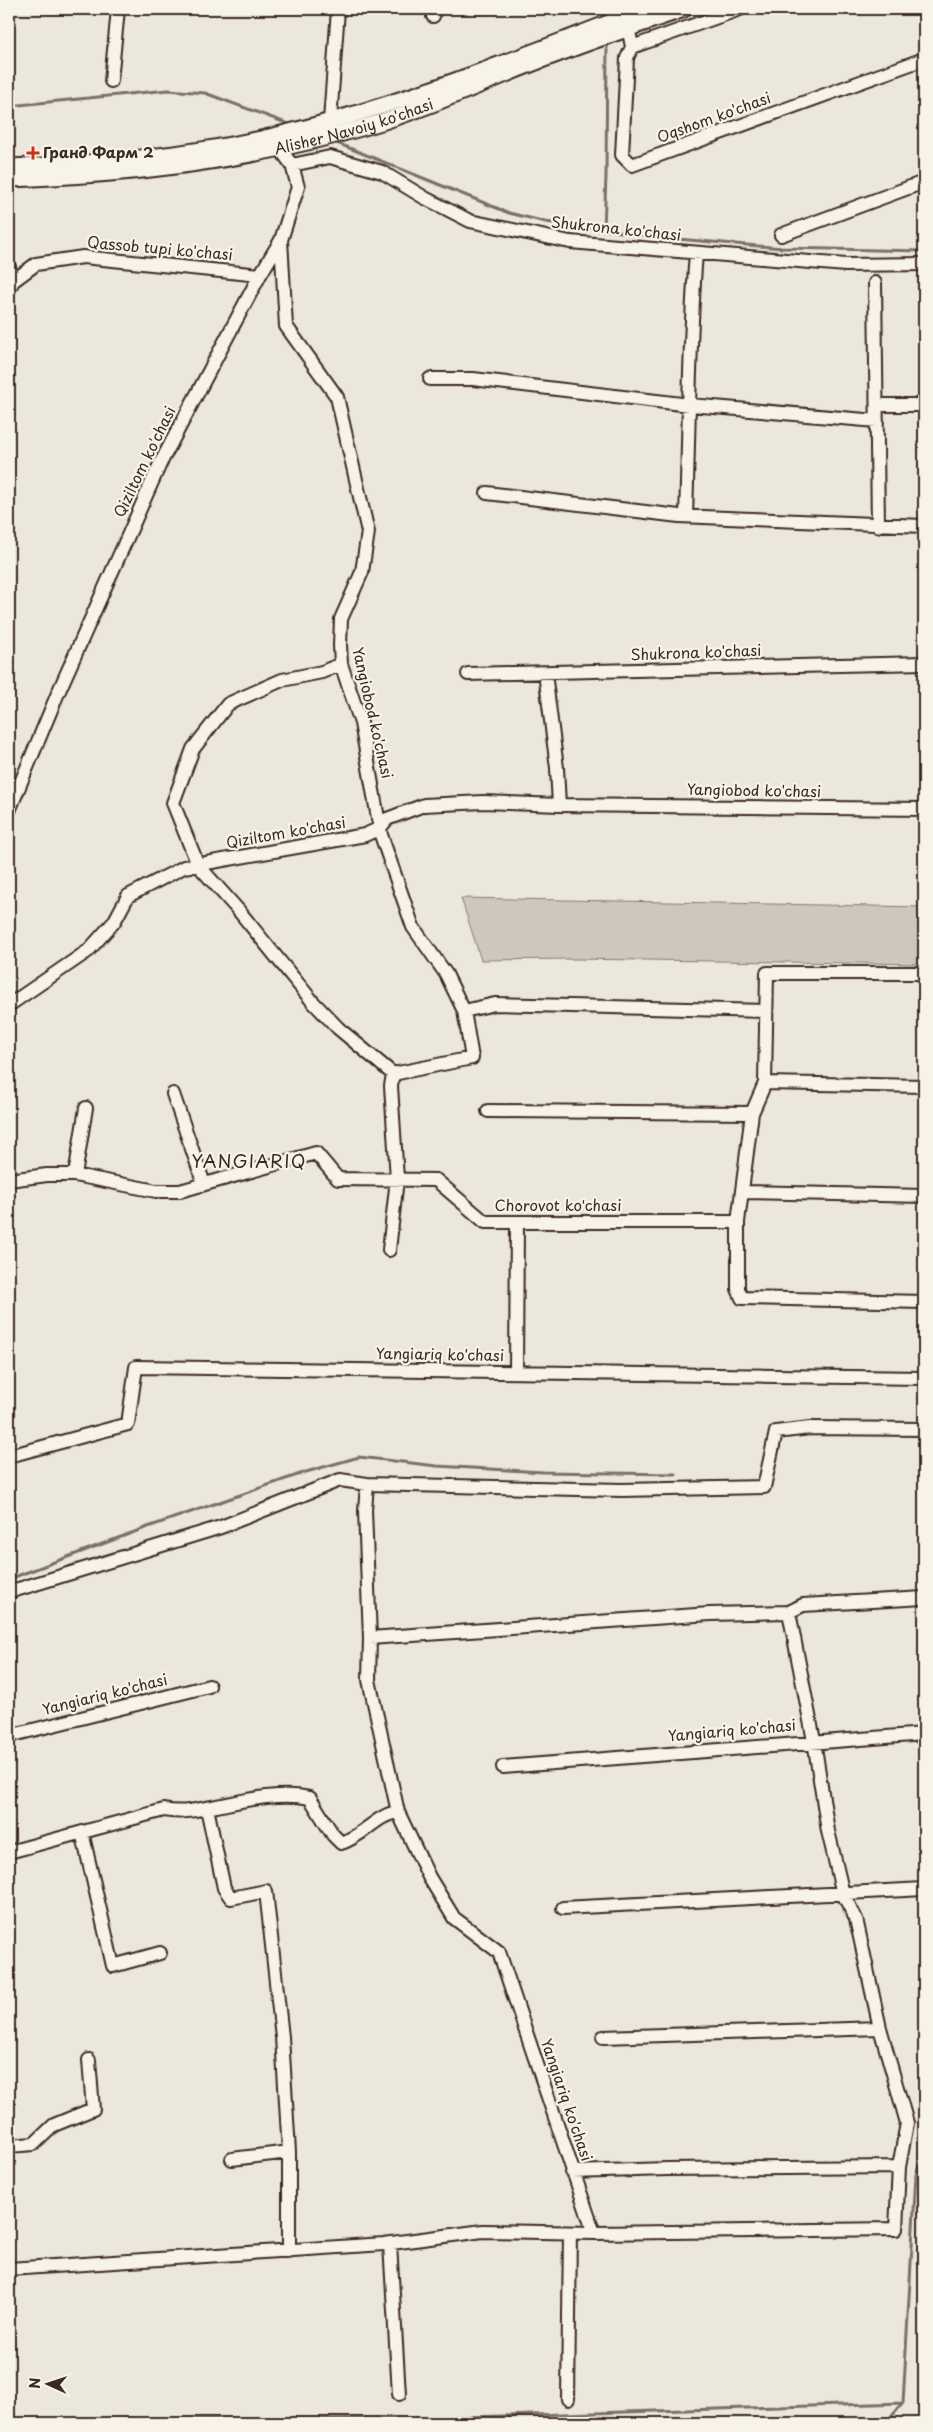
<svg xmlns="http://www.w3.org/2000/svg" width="933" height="2432" font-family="'Playpen Sans',sans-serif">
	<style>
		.green { fill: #cec8bc; stroke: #84796d }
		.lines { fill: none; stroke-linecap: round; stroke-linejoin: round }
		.stream { stroke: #7c7064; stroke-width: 3 }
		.minor-casing { stroke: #3b2a1e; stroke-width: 16 }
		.major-casing { stroke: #3b2a1e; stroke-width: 19 }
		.minor { stroke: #f7f3e8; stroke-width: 12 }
		.major { stroke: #f7f3e8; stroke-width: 15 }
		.poi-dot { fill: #c8321e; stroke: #f7f3e8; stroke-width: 2 }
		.labels { text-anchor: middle; stroke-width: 4.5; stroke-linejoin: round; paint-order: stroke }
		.street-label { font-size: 15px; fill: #3b2a1e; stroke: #f7f3e8 }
		.poi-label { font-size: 15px; font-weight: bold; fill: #3b2a1e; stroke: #f7f3e8; text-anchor: start }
		.quarter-label { font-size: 18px; letter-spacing: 1px; fill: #3b2a1e; stroke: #f7f3e8 }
	</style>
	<rect width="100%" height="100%" fill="#ece7dc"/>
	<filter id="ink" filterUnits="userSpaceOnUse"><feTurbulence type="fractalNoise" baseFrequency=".02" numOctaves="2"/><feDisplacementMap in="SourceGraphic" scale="10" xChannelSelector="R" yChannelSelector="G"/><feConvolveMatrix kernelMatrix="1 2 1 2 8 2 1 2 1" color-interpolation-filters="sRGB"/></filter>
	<g filter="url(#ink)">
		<path class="green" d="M461,898L924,907V964L574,959L481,960Z"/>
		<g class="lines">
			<path class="stream" d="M607,18V9
				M9,106L168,90L205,93L294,126
				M332,141L509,213L546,222L666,238L783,248L924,251
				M604,229L606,176L607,42
				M9,1579L145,1528L306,1472L359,1457L437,1466L544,1472L676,1474
				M9,2420L406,2419L903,2403L916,2175L924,2143
				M882,2423L892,2416L903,2403"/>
			<g class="minor-casing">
				<path id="minor" d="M433,16L435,9
					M627,21L632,47L740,9
					M632,47L627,58L622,155L632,165L924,59
					M111,81L118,9
					M331,128L330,121L338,9
					M292,165L330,157L382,172L425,198L470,221L570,242L846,265L924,264
					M781,235L924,182
					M281,240L286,326L337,397L368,532L362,572L341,619L340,645L341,664L361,723L381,835L413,927L446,974L464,1011L472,1058L393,1074
					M9,267L13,281
					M875,283L878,526
					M9,289L13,281L36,264L83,257L260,275
					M430,379H473L690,405L877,421
					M877,405H924
					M487,493L679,516L924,526
					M686,516C689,429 689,341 696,253
					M341,664L322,672L282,680L228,704L193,749L173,803L198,865L239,911L313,1002L338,1028L393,1074
					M545,673L557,768L559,805
					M468,674L924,663
					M9,811L58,693L160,464L260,275L281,240L298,187L292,165L274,141
					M924,973H767L765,1083L752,1113L738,1222V1289L742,1298L924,1302
					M9,1005L88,951L114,922L128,896L184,867L365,835L380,828L387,819L424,805L483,802L559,805L924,809
					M464,1011L495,1004L766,1011
					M765,1083L924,1086
					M173,1094L204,1184
					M488,1111L752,1113
					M75,1175L86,1108
					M9,1180L47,1175H75L156,1191H180L316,1153L338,1179L436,1180L485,1222H738
					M742,1192L924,1196
					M389,1250L397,1179L391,1086L393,1074
					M516,1372L517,1223
					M9,1456L128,1424L136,1367L924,1378
					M367,1484L365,1511L370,1638L369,1680L398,1812L429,1877L454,1918L499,1952L594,2233
					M9,1592L221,1527L340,1480L367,1484L622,1490L764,1487L776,1432L810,1428L924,1429
					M370,1638L710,1614L789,1612L803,1605L924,1598
					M9,1736L209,1686
					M503,1767L924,1734
					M207,1808L224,1888L231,1898L266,1891L282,2037L289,2152V2251
					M82,1832L113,1966L160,1953
					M9,1852L164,1810C183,1814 202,1809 222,1805C250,1799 282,1792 310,1798L333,1835L341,1843C362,1837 378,1814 398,1812
					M563,1908L924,1889
					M603,2037L880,2028
					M9,2146L34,2144L54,2125L93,2109L89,2060
					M232,2159L289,2152
					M572,2172L667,2169L899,2167
					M390,2244L399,2394
					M9,2269L384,2244L483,2231L594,2233L896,2229L899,2167L907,2123L880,2028L856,1919L843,1894L828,1831L814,1741L789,1612
					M568,2399L570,2233"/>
			</g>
			<g class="major-casing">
				<g id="major">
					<path d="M9,167C94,164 181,157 265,138C396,108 520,57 645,9"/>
					<path id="s1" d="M9,179C132,175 249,161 368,126C415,112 460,93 506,74C564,50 624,30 684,9"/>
				</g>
			</g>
			<use href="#minor" class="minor"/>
			<use href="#major" class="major"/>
		</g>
	</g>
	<path class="poi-dot" d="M30.5 145.5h5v5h5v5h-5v5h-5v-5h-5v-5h5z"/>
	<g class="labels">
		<g class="street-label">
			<text transform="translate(714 118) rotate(-20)" y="5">Oqshom ko'chasi</text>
			<text dy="5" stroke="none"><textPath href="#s1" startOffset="350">Alisher Navoiy ko'chasi</textPath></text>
			<text transform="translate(616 229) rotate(6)" y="5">Shukrona ko'chasi</text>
			<text transform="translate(160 249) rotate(5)" y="5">Qassob tupi ko'chasi</text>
			<text transform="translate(145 462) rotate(-64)" y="5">Qiziltom ko'chasi</text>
			<text transform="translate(696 653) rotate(-2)" y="5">Shukrona ko'chasi</text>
			<text transform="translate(372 713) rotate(77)" y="5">Yangiobod ko'chasi</text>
			<text transform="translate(754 791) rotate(1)" y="5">Yangiobod ko'chasi</text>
			<text transform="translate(286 833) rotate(-10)" y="5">Qiziltom ko'chasi</text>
			<text x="558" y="1211">Chorovot ko'chasi</text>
			<text transform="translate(440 1355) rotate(1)" y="5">Yangiariq ko'chasi</text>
			<text transform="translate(105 1695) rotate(-14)" y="5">Yangiariq ko'chasi</text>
			<text transform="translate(732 1731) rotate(-5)" y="5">Yangiariq ko'chasi</text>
			<text transform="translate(566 2100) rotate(71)" y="5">Yangiariq ko'chasi</text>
		</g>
		<g class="poi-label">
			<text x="43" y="158">Гранд Фарм 2</text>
		</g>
		<g class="quarter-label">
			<text x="249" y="1168">YANGIARIQ</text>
		</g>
	</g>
	<rect width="933" height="2432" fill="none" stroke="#f7f3e8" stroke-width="30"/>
	<rect x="15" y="15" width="903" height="2402" fill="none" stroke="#3b2a1e" stroke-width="2" filter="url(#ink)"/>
	<g transform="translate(48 2384) rotate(273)" stroke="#f7f3e8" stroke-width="4" paint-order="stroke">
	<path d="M0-4L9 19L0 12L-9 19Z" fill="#3b2a1e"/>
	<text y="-8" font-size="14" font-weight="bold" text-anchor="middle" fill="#3b2a1e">N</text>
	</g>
</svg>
